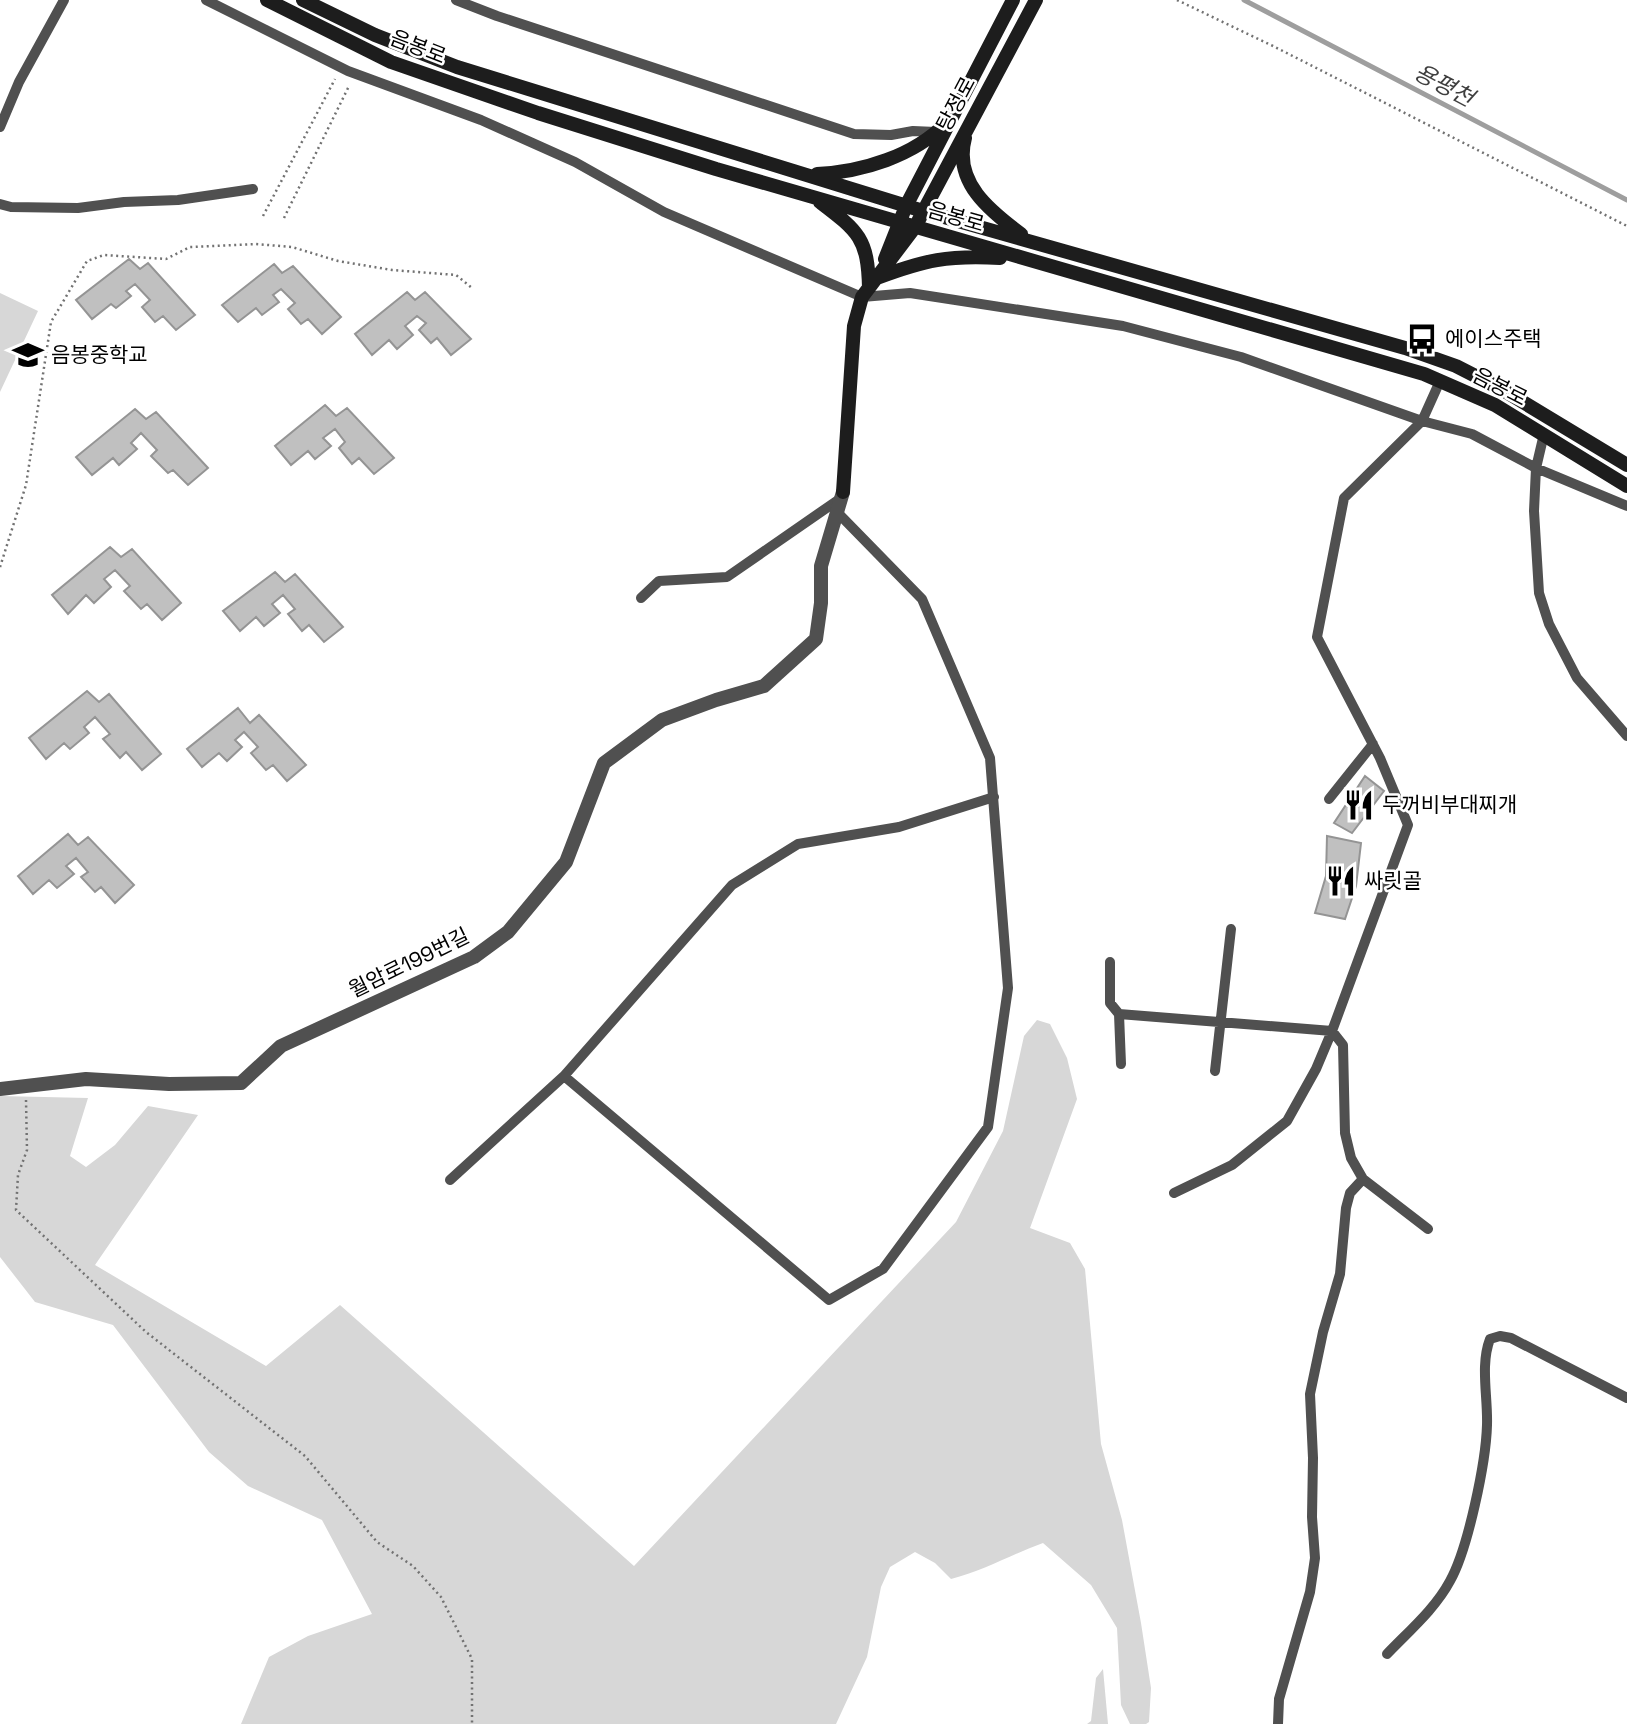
<svg xmlns="http://www.w3.org/2000/svg" width="1627" height="1724" font-family="'Space Grotesk','Noto Sans KR',sans-serif">
	<style>
		.green { fill: #d7d7d7 }
		.lines { fill: none; stroke-linecap: round; stroke-linejoin: round }
		.stream { stroke: #9e9e9e; stroke-width: 5 }
		.building { fill: #c0c0c0; stroke: #949494; stroke-width: 2 }
		.path { stroke: #727272; stroke-width: 2.5; stroke-dasharray: 2 3.5; stroke-linecap: butt }
		.lane { stroke: #505050; stroke-width: 10 }
		.street { stroke: #505050; stroke-width: 14 }
		.secondary { stroke: #1d1d1d; stroke-width: 14 }
		.labels { text-anchor: middle; stroke-width: 5; stroke-linejoin: round; paint-order: stroke }
		.street-label { font-size: 21px; fill: #000; stroke: #fff }
		.poi-label { font-size: 21px; fill: #000; stroke: #fff; text-anchor: start }
		.water-label { font-size: 23px; font-style: italic; fill: #3f3f3f; stroke: #fff }
	</style>
	<rect width="100%" height="100%" fill="#fff"/>
	<path class="green" d="M0,293L38,311L0,392Z
		M1037,1020L1050,1024L1067,1058L1077,1099L1030,1228L1070,1243L1085,1269L1101,1444L1122,1520L1141,1623L1151,1688L1149,1722L1146,1724H1130L1121,1705L1117,1628L1091,1585L1043,1543C1012,1554 983,1571 951,1579L935,1563L915,1552L890,1567L881,1587L867,1657L836,1724H241L269,1657L308,1636L372,1614L322,1520L248,1486L209,1452L113,1325L35,1302L0,1257V1096L88,1098L70,1156L86,1167L115,1145L148,1106L198,1115L95,1265L266,1366L340,1305L634,1566L956,1222L1003,1131L1024,1036Z
		M1103,1669L1108,1724H1087L1091,1721L1096,1678Z"/>
	<g class="lines">
		<path class="stream" d="M1244,0L1627,200"/>
	</g>
	<path class="building" d="M129,259L140,269L148,263L195,315L176,330L163,316L155,322L142,307L150,300L135,284L126,291L131,296L116,308L111,304L92,319L76,300Z
		M274,264L282,273L293,266L341,317L322,334L308,319L301,324L288,309L295,303L281,289L273,295L279,302L262,315L256,308L238,322L222,305Z
		M407,292L415,300L425,292L471,339L451,355L437,338L431,343L419,330L426,323L417,316L405,326L413,335L397,349L389,340L372,355L355,334Z
		M325,405L336,416L347,408L394,458L374,474L359,458L352,464L339,448L345,442L335,429L323,438L331,446L315,459L308,451L291,465L275,446Z
		M135,409L146,419L156,412L208,468L188,485L173,470L168,473L151,456L157,450L141,433L131,443L137,449L119,465L113,458L92,475L76,457Z
		M110,547L121,557L132,549L181,603L162,620L147,604L141,609L124,591L130,586L115,570L104,579L111,587L94,603L86,595L68,614L52,595Z
		M275,572L285,582L295,574L343,627L324,642L309,625L302,631L288,614L295,609L283,595L272,604L280,613L264,626L256,617L240,631L223,611Z
		M87,691L99,702L109,694L161,754L142,770L126,752L120,758L103,739L110,734L95,717L84,727L89,733L70,749L64,743L46,759L29,738Z
		M238,708L250,723L259,715L306,765L287,781L273,765L266,770L251,753L258,747L244,732L235,740L242,747L227,761L219,753L202,767L187,749Z
		M1365,776L1384,791L1352,833L1334,823Z
		M68,834L78,845L88,837L134,885L115,903L101,887L95,892L81,877L88,872L76,858L66,866L74,874L57,888L49,880L33,894L18,876Z
		M1327,836L1361,843L1356,886L1345,919L1315,913L1326,876Z"/>
	<g class="lines">
		<path class="path" d="M1177,0L1273,46L1627,226
			M263,216L335,79
			M284,218L349,86
			M0,567L26,485L51,322L87,261L104,255L166,259L190,247L256,244L292,247L338,261L392,270L456,275L472,288
			M26,1100L27,1150L18,1175L16,1210L146,1332L305,1456L377,1542L413,1566L441,1597L472,1659V1724"/>
		<path class="lane" d="M206,0L348,71L481,120L575,162L664,212L862,297L910,293L1123,326L1241,357L1422,421L1472,434L1536,468L1627,506
			M456,0L497,16L854,134L891,135L913,131L936,132
			M0,127L19,82L64,0
			M0,204L11,207L78,208L124,202L178,200L253,189
			M1544,434L1536,468L1534,511L1539,593L1549,624L1577,678L1627,736
			M837,512L922,599L990,758L1008,988L988,1127L883,1269L829,1300L564,1076L732,885L798,844L899,827L994,797
			M641,598L659,581L727,577L841,498
			M1329,799L1373,744
			M1110,962V1003L1119,1014L1332,1031L1408,825L1380,758L1317,637L1344,498L1422,421L1440,381
			M1119,1014L1121,1064
			M1215,1071L1231,929
			M450,1180L564,1076
			M1174,1193L1232,1165L1287,1121L1316,1069L1332,1031L1343,1045L1345,1133L1351,1158L1363,1179L1428,1229
			M1387,1654C1409,1631 1435,1609 1450,1581C1468,1549 1486,1462 1487,1425C1488,1397 1480,1365 1490,1339L1500,1336L1511,1338L1627,1398
			M1278,1724L1279,1699L1310,1592L1315,1558L1312,1517L1313,1458L1310,1394L1323,1332L1340,1274L1346,1208L1350,1193L1363,1179"/>
		<path class="street" d="M0,1089L86,1079L169,1084L241,1083L281,1046L474,957L508,932L566,862L604,763L662,720L716,700L764,686L816,639L821,603V566L843,492"/>
		<path class="secondary" d="M267,0L391,62L538,113L716,169L1424,374L1495,405L1627,486
			M303,0L375,35L457,67L923,211L1405,348L1456,366L1503,390L1627,465
			M965,138C953,182 990,211 1021,234
			M817,174C862,172 914,156 946,123
			M820,202C858,231 868,238 869,288
			M885,259L906,206L1013,0
			M877,278C925,260 948,255 1000,258
			M843,492L854,326L862,297L915,227L1036,0"/>
	</g>
	<defs>
		<g id="bus-bare" transform="scale(2.415)"><path d="M-5-6H5V4H4V6H2V4H-2V6H-4V4H-5ZM-3.5-4V0h7V-4ZM-3.5 1.2v1.5H-2V1.2ZM2 1.2v1.5H3.5V1.2Z" fill="#000" stroke="#fff" stroke-width="2.5" paint-order="stroke"/></g>
		<g id="school-bare" transform="scale(2.415)"><path d="M0-5L7-2L0 1L-7-2ZM-4 1L0 2.5L4 1V4Q0 6-4 4Z" fill="#000" stroke="#fff" stroke-width="2.5" paint-order="stroke"/></g>
		<g id="restaurant-bare" transform="scale(2.415)"><path d="M-5-6h1v4h1v-4h1v4h1v-4h1v5L-1.5 .5V6h-2V.5L-5-1ZM5-6V6H3V1.5H1.5Q1.5-4 5-6Z" fill="#000" stroke="#fff" stroke-width="2.5" paint-order="stroke"/></g>
	</defs>
	<g fill-rule="evenodd">
		<use href="#bus-bare" x="1422" y="339"/>
		<use href="#school-bare" x="28" y="355"/>
		<use href="#restaurant-bare" x="1359" y="805"/>
		<use href="#restaurant-bare" x="1341" y="881"/>
	</g>
	<g class="labels">
		<g class="street-label">
			<text transform="translate(418 47) rotate(21)" y="7">음봉로</text>
			<text transform="translate(956 104) rotate(-62)" y="7">탕정로</text>
			<text transform="translate(956 217) rotate(16)" y="7">음봉로</text>
			<text transform="translate(1500 387) rotate(27)" y="7">음봉로</text>
			<text transform="translate(409 963) rotate(-26)" y="7">월암로199번길</text>
		</g>
		<g class="poi-label">
			<text x="1445" y="346">에이스주택</text>
			<text x="51" y="362">음봉중학교</text>
			<text x="1382" y="812">두꺼비부대찌개</text>
			<text x="1364" y="888">싸릿골</text>
		</g>
		<g class="water-label">
			<text transform="translate(1444 85) rotate(28)" y="8">용평천</text>
		</g>
	</g>
</svg>
